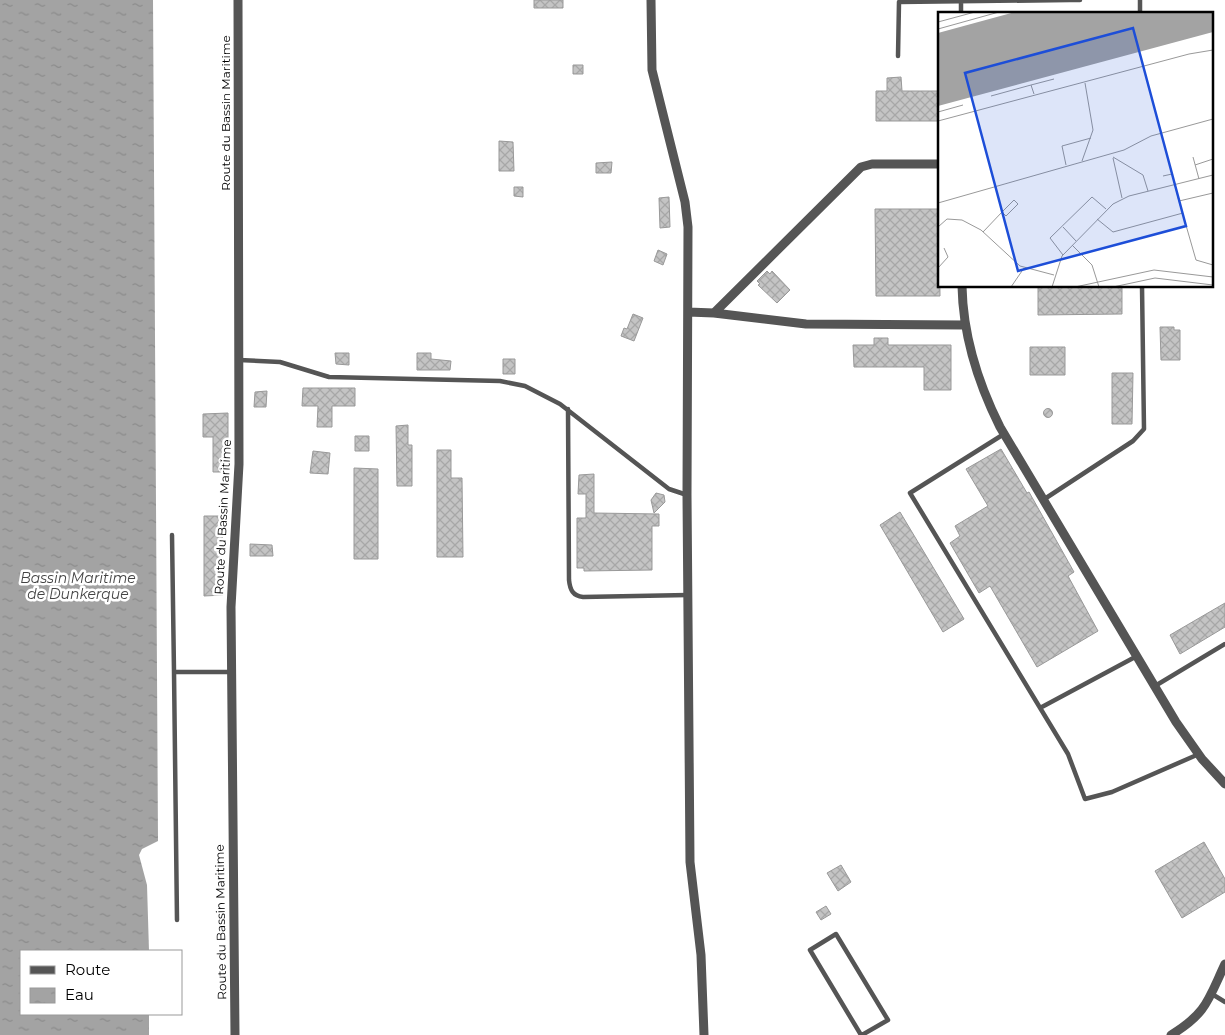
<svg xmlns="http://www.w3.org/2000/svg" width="1225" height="1035" font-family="Montserrat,sans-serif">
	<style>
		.water { fill: url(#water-ripples) }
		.building { fill: url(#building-cross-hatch); stroke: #999 }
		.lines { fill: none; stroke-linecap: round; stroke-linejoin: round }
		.lane { stroke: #555; stroke-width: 4.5 }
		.street { stroke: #555; stroke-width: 9 }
		.labels { text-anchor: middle; stroke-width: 5; stroke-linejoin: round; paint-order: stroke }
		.street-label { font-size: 12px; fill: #000; stroke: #fff }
		.water-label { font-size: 14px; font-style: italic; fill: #444; stroke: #fff }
		.inset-road { fill: none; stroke: #999; stroke-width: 1 }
		.view { fill: #1d4ed8; fill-opacity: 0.15; stroke: #1d4ed8; stroke-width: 2.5 }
		.inset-edge { fill: none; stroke: #000; stroke-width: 2.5 }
	</style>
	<defs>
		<pattern id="water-ripples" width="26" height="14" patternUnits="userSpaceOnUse" patternTransform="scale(1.25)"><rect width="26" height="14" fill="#a3a3a3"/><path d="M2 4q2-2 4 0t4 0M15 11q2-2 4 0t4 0" fill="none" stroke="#8b8b8b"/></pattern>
		<pattern id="building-cross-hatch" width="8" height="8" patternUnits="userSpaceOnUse" patternTransform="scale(1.25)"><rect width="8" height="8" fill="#c4c4c4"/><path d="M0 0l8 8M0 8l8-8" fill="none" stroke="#a7a7a7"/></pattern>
	</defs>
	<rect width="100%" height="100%" fill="#fff"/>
	<path class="water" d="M0,0H153L158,841L142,849L139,855L147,885L149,951H21V1014H149V1035H0Z"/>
	<path class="building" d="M534,0H563V8H534Z
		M573,65H583V74H573Z
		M901,77L902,91H939V121H876V91H887V78Z
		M499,141L513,142L514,171H499Z
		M612,162L611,173H596V163Z
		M514,187H523V197L514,196Z
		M669,197L670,227L660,228L659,198Z
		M875,209H939L940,296H876Z
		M658,250L667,254L663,265L654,261Z
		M767,271L770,274L772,271L790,290L777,303L758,285L760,284L757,281Z
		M1038,286H1122V314L1038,315Z
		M633,314L643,318L634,341L621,336L624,328L627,329Z
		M1160,327H1174V330H1180V360H1161Z
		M874,338H888V345H951V390H924V367H854L853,345H874Z
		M1030,347H1065V375H1030Z
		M335,353H349V365L336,364Z
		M417,353H431V359L451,361L450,370H417Z
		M503,359H515V374H503Z
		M1112,373H1133L1132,424H1112Z
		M303,388H355V406H332V427H317L318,406H302Z
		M267,391L266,407H254L255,392Z
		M1043.5 413a4.5 4.5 0 1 1 9 0a4.5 4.5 0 1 1-9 0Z
		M228,413V472H213V437H203V414Z
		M408,425V445H412V486H397L396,426Z
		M355,436H369V451H355Z
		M1001,449L1027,493L1029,492L1074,572L1068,576L1098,631L1037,667L990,586L979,593L950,543L960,536L955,526L988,506L966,469Z
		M437,450H451V478H462L463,557H437Z
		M313,451L330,453L328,474L310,473Z
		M354,468L378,469V559H354Z
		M594,474V513L659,514V526H652V570L584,571V568H577V518H586V494H578L579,475Z
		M656,493L664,495L665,502L654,513L651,500Z
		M900,512L964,619L943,632L880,525Z
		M204,516H222L223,595L204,596Z
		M250,544L272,545L273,556H250Z
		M1225,603V627L1180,654L1170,635Z
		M1204,842L1225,879V892L1182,918L1155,871Z
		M841,865L851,882L838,891L827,873Z
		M826,906L831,914L821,920L816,912Z"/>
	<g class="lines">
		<path class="lane" d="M961,0V14
			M1070,0H1080
			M1140,0V14
			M898,56L899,2L1070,0
			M239,360L280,362L329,377L500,381L525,386L560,404L669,489L687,495
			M568,409L569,580C570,590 573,596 583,597L688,595
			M1004,434L910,493L1068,754L1085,799L1112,792L1199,754
			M1043,500L1133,441L1144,429L1142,286
			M172,535L174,672H232
			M174,672L177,920
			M1155,686L1225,644
			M1040,708L1137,656
			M1212,994L1225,1002
			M861,1035L810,950L836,934L888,1020L862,1035"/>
		<path class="street" d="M651,0L652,70L685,202L688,227L687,495L690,862L701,955L704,1035
			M962,286C963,336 978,383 1000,427L1176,722L1202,759L1225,784
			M688,312L714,313L806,324L965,325
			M714,313L861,167L872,164H939
			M235,1035L231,607L239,464L238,0
			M1171,1035C1207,1013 1208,1000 1225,964"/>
	</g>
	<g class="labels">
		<g class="street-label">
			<text transform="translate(226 113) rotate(-90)" y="4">Route du Bassin Maritime</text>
			<text transform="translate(223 517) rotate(-87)" y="4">Route du Bassin Maritime</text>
			<text transform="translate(221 922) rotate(-91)" y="4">Route du Bassin Maritime</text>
		</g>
		<g class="water-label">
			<text x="78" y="583">Bassin Maritime<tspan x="78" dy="16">de Dunkerque</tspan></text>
		</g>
	</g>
	<g transform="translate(938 12)">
		<rect width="275" height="275" fill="#fff"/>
		<path d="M77,0H275V20L0,94V21Z" fill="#a3a3a3"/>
		<path class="inset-road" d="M0,10L37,0M0,17L61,0M96,82L93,73L116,67M53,84L93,73M0,100L25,93M0,109L251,42L275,38M175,145L205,163L210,179M255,145L261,167M175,146L184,186M144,149L155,118L147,71M128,153L124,134L153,126M257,153L275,147M225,164L234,162L241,189L275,181M241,189L258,248L275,253M0,191L186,138L213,124L275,107M159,207L175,220L245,201M0,215L9,207L24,208L43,218L82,254L116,263M125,215L138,229M45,220L64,200L76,188L80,192L68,204L64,200M134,233L154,253L161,275M125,243L112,226L154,185L168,197M0,256L10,245L6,236M73,275L86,256M114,275L124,244L175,192L191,184L275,163M137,275L216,258L275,265M175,275L217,266L275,273"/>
		<path class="view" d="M195,16L248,214L80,259L27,61Z"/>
		<rect width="275" height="275" class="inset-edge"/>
	</g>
	<rect x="20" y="950" width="162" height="65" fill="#ffffff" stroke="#999999"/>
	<rect x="30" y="966" width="25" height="8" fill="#555555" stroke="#999999"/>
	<text x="65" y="975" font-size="15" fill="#000000">Route</text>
	<rect x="30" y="988" width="25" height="15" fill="url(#water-ripples)" stroke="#999999"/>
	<text x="65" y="1000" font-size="15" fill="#000000">Eau</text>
</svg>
